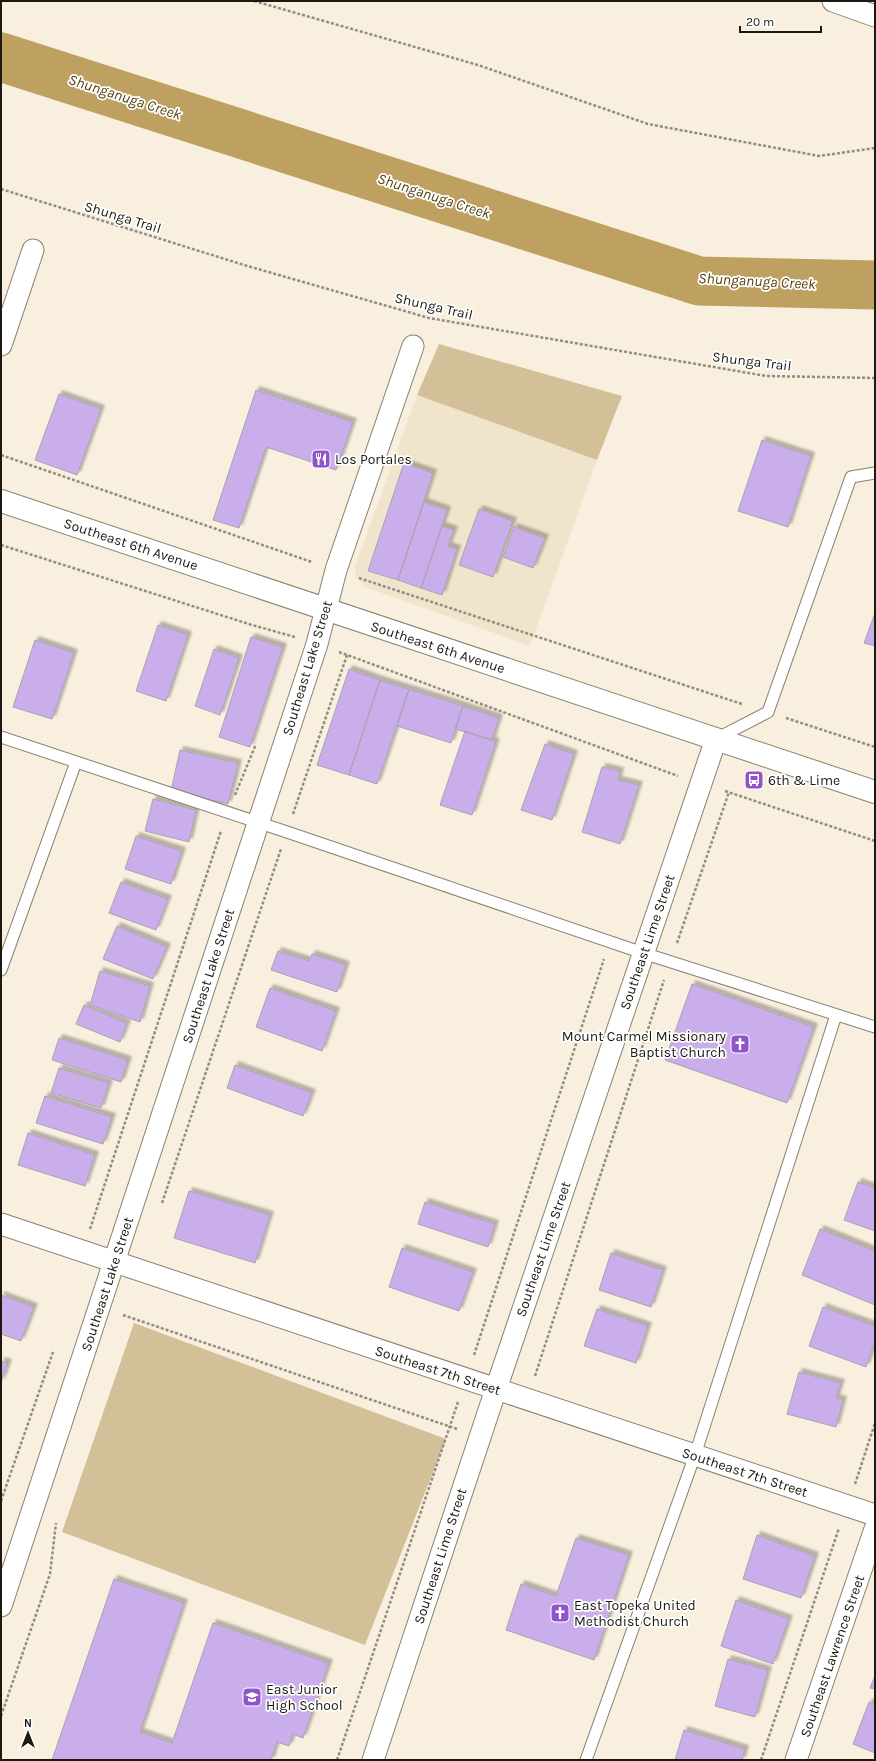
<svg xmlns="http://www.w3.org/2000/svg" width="876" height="1761" font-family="Karla,sans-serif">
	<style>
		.built { fill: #f0e4cc }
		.green { fill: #d3c099 }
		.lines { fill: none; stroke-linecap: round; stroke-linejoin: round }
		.river { stroke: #bea060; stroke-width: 49 }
		.building { fill: #c9aeeb; stroke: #a9a2b2; filter: url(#shadow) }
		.lane-casing { stroke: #898172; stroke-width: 13 }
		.street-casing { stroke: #898172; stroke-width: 23 }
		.primary-casing { stroke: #898172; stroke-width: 24 }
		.path { stroke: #938d81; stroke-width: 2.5; stroke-dasharray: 3 2; stroke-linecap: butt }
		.lane { stroke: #fff; stroke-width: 11 }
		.street { stroke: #fff; stroke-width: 21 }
		.primary { stroke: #fff; stroke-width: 22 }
		.labels { text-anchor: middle; stroke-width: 3.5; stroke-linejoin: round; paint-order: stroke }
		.street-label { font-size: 14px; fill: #1c1913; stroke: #fff }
		.poi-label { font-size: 14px; fill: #1c1913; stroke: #fff; text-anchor: start }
		.water-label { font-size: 15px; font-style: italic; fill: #56400d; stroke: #fff }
	</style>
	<defs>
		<filter id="shadow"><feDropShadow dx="3.5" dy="-3.5" stdDeviation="1" flood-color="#0004"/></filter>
	</defs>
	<rect width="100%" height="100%" fill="#f8efde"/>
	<path class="built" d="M417,395L597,460L530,646L365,587L356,577L355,567Z"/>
	<path class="green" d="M439,344L622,396L597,460L417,395Z
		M134,1323L446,1439L365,1645L62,1532Z"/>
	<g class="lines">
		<path class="river" d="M1,57L699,281L875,285"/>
	</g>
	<path class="building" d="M256,390L353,422L336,470L266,447L239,528L213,520Z
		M59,394L101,409L77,475L35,460Z
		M762,440L811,456L788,527L738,511Z
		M404,463L433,473L398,580L368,571Z
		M424,502L447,510L421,588L398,580Z
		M479,509L513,521L493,577L459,565Z
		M442,526L454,530L448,546L457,549L442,595L421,588Z
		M514,527L545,538L533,568L503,557Z
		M875,613V646L864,643Z
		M158,625L188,635L166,701L136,691Z
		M251,637L283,647L250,747L219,737Z
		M35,640L74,653L52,719L13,707Z
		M214,649L239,658L220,715L195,706Z
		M349,669L380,680L349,775L317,765Z
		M380,680L409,689L377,784L349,775Z
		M409,689L463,706L451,743L397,726Z
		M463,706L499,718L492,740L455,729Z
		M465,731L496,742L472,815L440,805Z
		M545,744L574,754L552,820L521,810Z
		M180,750L238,763L228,804L171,791Z
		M602,767L620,771L618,780L639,785L620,844L582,832Z
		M153,799L196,810L189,842L145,831Z
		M136,836L182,851L171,884L125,869Z
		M121,882L168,899L156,930L109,913Z
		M117,926L167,947L153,979L103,959Z
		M278,951L309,961L312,954L346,965L337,992L271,970Z
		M100,971L150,986L140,1022L90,1005Z
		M692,984L814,1027L787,1103L665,1060Z
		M270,988L336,1011L322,1051L256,1027Z
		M84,1005L127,1023L120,1042L76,1024Z
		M59,1038L128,1060L121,1082L52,1060Z
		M235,1065L312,1093L303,1116L227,1088Z
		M59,1068L109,1083L101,1108L51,1093Z
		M45,1096L112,1117L103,1144L36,1123Z
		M28,1133L95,1155L85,1186L18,1165Z
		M858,1182L875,1188V1231L844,1220Z
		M189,1191L270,1215L255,1263L174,1238Z
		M425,1202L495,1224L488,1247L418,1224Z
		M820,1229L875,1251V1305L802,1275Z
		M402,1248L473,1272L459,1311L389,1287Z
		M611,1253L663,1270L651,1307L599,1290Z
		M1,1295L34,1307L21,1341L1,1334Z
		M823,1307L875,1326V1342L866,1367L809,1346Z
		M597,1309L648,1326L636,1363L584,1346Z
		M1,1361L8,1363L1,1382Z
		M799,1372L841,1383L836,1398L843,1400L836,1427L787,1414Z
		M757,1535L815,1556L801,1598L743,1579Z
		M576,1538L629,1555L594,1660L506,1630L521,1584L556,1596Z
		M114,1579L184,1603L140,1732L172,1743L213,1623L329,1663L303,1738L293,1734L289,1746L277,1742L271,1760H52Z
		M736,1600L789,1619L773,1664L721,1646Z
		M728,1659L768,1670L755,1717L715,1706Z
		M875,1676V1689L870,1688Z
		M869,1702L875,1705V1753L853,1744Z
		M684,1730L745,1749L742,1760H675Z"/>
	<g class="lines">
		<g class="lane-casing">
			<path id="lane" d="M1,737L287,832L643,953L875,1027
				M716,739L768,712L851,477L875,473
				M1,970L76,762
				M586,1760L695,1455L836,1015"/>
		</g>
		<g class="street-casing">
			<path id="street" d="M833,1L875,16
				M1,345L33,250
				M1,1224L875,1515
				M1,1606L317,644L336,570L413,346
				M373,1760L496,1389L716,739
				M796,1760L875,1529"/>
		</g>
		<g class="primary-casing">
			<path id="primary" d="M1,501L875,792"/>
		</g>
		<path class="path" d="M254,1L478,65L648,124L819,156L875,148
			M1,189L244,265L429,318L766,376L875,378
			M1,455L312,562
			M1,545L252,625L295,637
			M359,578L742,704
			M339,652L678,776
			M786,718L875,747
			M725,791L875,841
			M235,795L256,744
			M293,814L347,655
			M677,943L729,792
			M162,1203L281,849
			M90,1229L221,831
			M123,1315L457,1429
			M474,1355L604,959
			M535,1376L664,980
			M855,1484L875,1423
			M1,1501L53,1352
			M1,1716L50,1574L56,1523
			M337,1760L458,1402
			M761,1760L839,1528"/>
		<use href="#lane" class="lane"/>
		<use href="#street" class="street"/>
		<use href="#primary" class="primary"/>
	</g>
	<defs>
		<g id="restaurant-square" transform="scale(1)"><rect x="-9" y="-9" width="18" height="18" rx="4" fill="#9053ca" stroke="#fff"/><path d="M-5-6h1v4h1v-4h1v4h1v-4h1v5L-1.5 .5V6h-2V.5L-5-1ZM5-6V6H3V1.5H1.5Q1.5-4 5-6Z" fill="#fff"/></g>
		<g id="bus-square" transform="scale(1)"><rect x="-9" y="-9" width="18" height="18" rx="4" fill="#9053ca" stroke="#fff"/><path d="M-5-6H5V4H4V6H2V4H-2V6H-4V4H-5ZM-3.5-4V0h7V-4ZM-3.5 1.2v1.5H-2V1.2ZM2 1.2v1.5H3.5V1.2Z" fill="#fff"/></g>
		<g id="church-square" transform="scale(1)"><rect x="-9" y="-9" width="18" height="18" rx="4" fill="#9053ca" stroke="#fff"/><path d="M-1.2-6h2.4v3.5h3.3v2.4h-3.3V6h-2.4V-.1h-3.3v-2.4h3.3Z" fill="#fff"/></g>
		<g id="school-square" transform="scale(1)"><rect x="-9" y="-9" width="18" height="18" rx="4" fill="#9053ca" stroke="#fff"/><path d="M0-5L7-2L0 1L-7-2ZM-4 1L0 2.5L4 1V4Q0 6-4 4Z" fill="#fff"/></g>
	</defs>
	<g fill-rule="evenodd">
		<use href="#restaurant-square" x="321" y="459"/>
		<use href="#bus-square" x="754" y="780"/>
		<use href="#church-square" x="740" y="1044"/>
		<use href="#church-square" x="560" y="1613"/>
		<use href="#school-square" x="252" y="1697"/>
	</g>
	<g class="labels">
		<g class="street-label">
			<text transform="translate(123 217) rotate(17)" y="5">Shunga Trail</text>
			<text transform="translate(434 306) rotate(13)" y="5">Shunga Trail</text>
			<text transform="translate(752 361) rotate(7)" y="5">Shunga Trail</text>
			<text transform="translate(131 544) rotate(18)" y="5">Southeast 6th Avenue</text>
			<text transform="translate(438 647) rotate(18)" y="5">Southeast 6th Avenue</text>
			<text transform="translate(307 668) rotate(-73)" y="5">Southeast Lake Street</text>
			<text transform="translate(647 942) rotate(-71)" y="5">Southeast Lime Street</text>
			<text transform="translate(208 976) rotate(-72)" y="5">Southeast Lake Street</text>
			<text transform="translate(543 1249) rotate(-71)" y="5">Southeast Lime Street</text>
			<text transform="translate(107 1284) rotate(-72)" y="5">Southeast Lake Street</text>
			<text transform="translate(438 1370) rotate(18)" y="5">Southeast 7th Street</text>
			<text transform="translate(745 1472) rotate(18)" y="5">Southeast 7th Street</text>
			<text transform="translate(440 1556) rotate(-72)" y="5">Southeast Lime Street</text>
			<text transform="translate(832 1656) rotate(-71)" y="5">Southeast Lawrence Street</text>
		</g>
		<g class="poi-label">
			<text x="335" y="464">Los Portales</text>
			<text x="768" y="785">6th &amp; Lime</text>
			<text x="726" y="1041" text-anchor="end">Mount Carmel Missionary<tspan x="726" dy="16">Baptist Church</tspan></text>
			<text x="574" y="1610">East Topeka United<tspan x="574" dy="16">Methodist Church</tspan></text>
			<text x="266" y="1694">East Junior<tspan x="266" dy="16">High School</tspan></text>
		</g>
		<g class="water-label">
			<text transform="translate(125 97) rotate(18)" y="5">Shunganuga Creek</text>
			<text transform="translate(434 196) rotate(18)" y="5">Shunganuga Creek</text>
			<text transform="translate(757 281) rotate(3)" y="5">Shunganuga Creek</text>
		</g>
	</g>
	<rect width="876" height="1761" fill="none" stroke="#1c1913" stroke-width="4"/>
	<g transform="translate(28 1733)" stroke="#ffffff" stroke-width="3" paint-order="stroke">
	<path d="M0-3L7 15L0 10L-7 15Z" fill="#1c1913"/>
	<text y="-6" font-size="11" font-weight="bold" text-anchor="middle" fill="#1c1913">N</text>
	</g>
	<path d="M740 26v6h81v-6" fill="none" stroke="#1c1913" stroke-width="2"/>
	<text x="746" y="26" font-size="12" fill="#1c1913" stroke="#ffffff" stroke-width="3" paint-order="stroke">20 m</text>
</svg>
